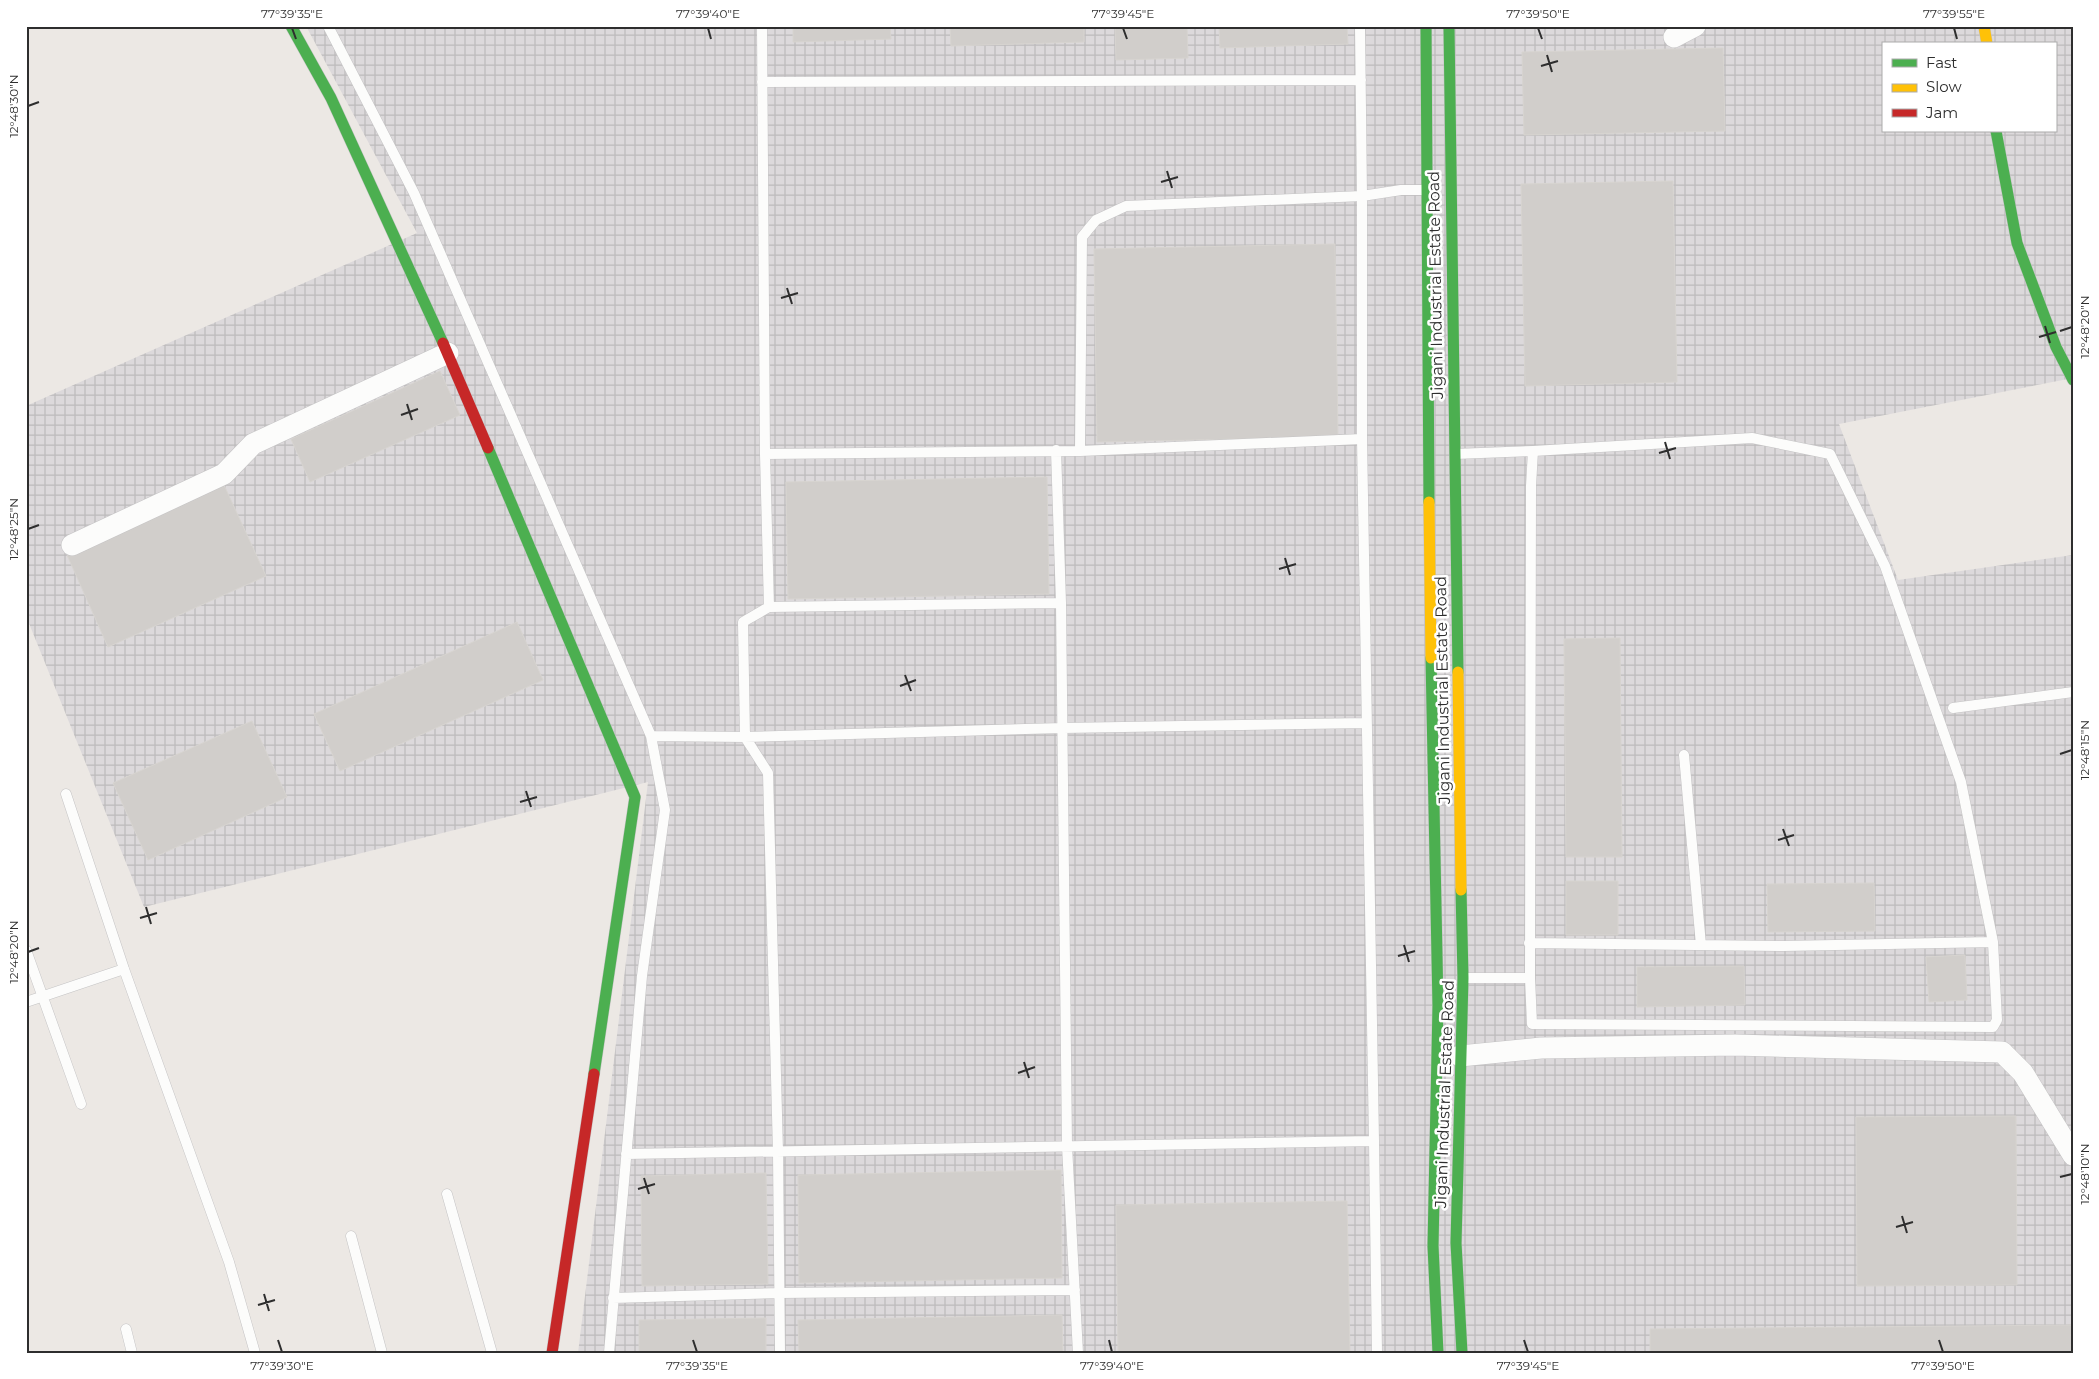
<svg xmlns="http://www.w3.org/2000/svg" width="2099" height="1379" font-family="Montserrat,sans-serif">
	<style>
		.industrial { fill: url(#industrial-grid); fill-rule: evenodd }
		.building { fill: #d1cecb; stroke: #d7d4d0 }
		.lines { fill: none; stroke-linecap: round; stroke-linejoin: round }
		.lane-casing { stroke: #c5c4c5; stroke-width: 11 }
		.street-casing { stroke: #c5c4c5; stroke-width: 22 }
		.fast-casing { stroke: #c5c4c5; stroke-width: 12 }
		.slow-casing { stroke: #c5c4c5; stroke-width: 12 }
		.jam-casing { stroke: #c5c4c5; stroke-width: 12 }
		.lane { stroke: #fcfcfb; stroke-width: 10 }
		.street { stroke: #fcfcfb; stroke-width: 21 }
		.fast { stroke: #4caf50; stroke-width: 11 }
		.slow { stroke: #ffc107; stroke-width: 11 }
		.jam { stroke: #c62828; stroke-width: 11 }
		.ticks { fill: none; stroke: #2e2e2e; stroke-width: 2 }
		.labels { text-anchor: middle; stroke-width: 5; stroke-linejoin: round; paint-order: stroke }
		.street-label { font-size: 16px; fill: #2e2e2e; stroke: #fff }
		.neatline { fill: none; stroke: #2e2e2e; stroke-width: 2 }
		.ticks-label { font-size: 12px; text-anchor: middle; fill: #2e2e2e }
	</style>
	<defs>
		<pattern id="industrial-grid" width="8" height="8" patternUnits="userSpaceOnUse" patternTransform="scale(1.25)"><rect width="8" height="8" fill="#dcd9db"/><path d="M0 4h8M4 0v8" fill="none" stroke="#bdbbbc"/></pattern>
	</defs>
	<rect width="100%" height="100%" fill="#ece8e4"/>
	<path class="industrial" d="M306,26H2073V378L1839,424L1898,580L2073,555V1353H578L648,782L144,907L26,616V406L417,233ZM1883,44H2055V131H1883Z"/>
	<path class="building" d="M793,26H890L891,39L793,42Z
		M950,26H1084V42L951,46Z
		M1115,26H1187L1188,58L1116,60Z
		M1219,26H1347L1348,44L1220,48Z
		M1723,48L1725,131L1524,135L1522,52Z
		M1673,181L1677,382L1525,386L1521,184Z
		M1335,244L1338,437L1097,442L1094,249Z
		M440,371L460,415L310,482L291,439Z
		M1047,477L1049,594L788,599L786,482Z
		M224,485L266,576L108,647L67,555Z
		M517,622L543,680L340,771L314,714Z
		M1620,638L1622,857H1566L1564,639Z
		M252,721L287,797L148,860L113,783Z
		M1566,881H1618V935H1566Z
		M1874,883L1875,931L1768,932L1767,884Z
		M1965,955L1967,1000L1929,1002L1926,957Z
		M1744,966L1745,1005L1637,1007V967Z
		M2016,1116L2017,1285L1857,1286L1856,1117Z
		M1061,1170L1062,1278L799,1283L798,1175Z
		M766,1173L768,1284L642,1286L641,1176Z
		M1347,1201L1350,1353H1118L1116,1205Z
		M1062,1315L1063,1353H799L798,1320Z
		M766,1318V1353H639V1320Z
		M2073,1325V1353H1650V1329Z"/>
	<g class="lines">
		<g class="lane-casing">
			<path id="lane" d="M328,26L414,193L651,736L665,810L642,976L609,1353
				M762,26L765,454L1080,451L1362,439
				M1360,26L1362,196L1401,190H1426
				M762,82L1361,80
				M1056,450L1061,603L1067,1146L1078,1353
				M765,454L769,607L743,622L745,737L768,773L778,1152L780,1353
				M1455,454L1533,451L1752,438L1830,454L1885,566L1961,782L1993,942L1997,1020L1993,1027L1532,1024L1530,978H1464
				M769,607L1061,603
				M1953,708L2073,692
				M651,736L745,737L1063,728L1366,723
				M1684,755L1701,945
				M66,794L124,969L229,1262L255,1353
				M1529,943L1783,946L1993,942
				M26,950L81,1104
				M1530,978L1531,486L1533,451
				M26,1002L124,969
				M1374,1141L1377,1353
				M626,1154L1374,1141L1362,439V196L1126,206L1096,220L1082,237L1080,451
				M447,1194L492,1353
				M351,1236L382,1353
				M613,1298L780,1293L1075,1290
				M126,1329L132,1353"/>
		</g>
		<g class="street-casing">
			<path id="street" d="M1674,37L1695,26
				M72,545L224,474L253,444L448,353
				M1460,1056L1541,1048L1735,1045L2002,1052L2023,1073L2073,1155"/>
		</g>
		<g class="fast-casing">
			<path id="fast" d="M291,26L331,98L443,343
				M1426,26L1429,502
				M1449,26L1458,672
				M1996,131L2017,243L2056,347L2073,380
				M488,448L635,797L594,1074
				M1431,658L1438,1006L1433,1246L1438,1353
				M1461,890L1463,978L1456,1243L1462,1353"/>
		</g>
		<g class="slow-casing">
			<path id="slow" d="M1984,26L1987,44
				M1429,502L1431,658
				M1458,672L1461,890"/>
		</g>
		<g class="jam-casing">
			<path id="jam" d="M443,343L488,448
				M552,1353L594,1074"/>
		</g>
		<use href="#lane" class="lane"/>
		<use href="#street" class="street"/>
		<use href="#fast" class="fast"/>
		<use href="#slow" class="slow"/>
		<use href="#jam" class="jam"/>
	</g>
	<path class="ticks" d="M292,28L296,39M708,28L711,39M1123,28L1127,39M1538,28L1542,39M1954,28L1957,39M1547,55L1552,72M1541,66L1558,61M28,106L39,102M1167,171L1172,188M1161,182L1178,177M787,288L792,304M781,298L798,293M2045,326L2050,343M2060,331L2072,327M2039,337L2056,332M407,404L412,420M401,415L418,409M1665,442L1670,459M1659,453L1676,448M28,529L39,525M1285,558L1290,575M1279,569L1296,564M905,675L911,691M900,686L916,680M2060,754L2072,750M526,791L531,807M520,802L537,797M1783,829L1789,846M1778,840L1794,835M146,907L151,924M140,918L157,913M1404,945L1409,962M28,952L39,948M1398,956L1415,951M1024,1062L1029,1078M1018,1073L1035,1067M2060,1177L2072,1174M644,1178L649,1194M638,1189L655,1184M1902,1216L1907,1233M1896,1227L1913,1222M264,1294L269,1311M258,1305L275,1300M278,1340L282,1352M693,1340L697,1352M1109,1340L1112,1352M1524,1340L1528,1352M1939,1340L1943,1352"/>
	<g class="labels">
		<g class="street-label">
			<text transform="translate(1435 285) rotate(-91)" y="6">Jigani Industrial Estate Road</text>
			<text transform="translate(1442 690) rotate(-91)" y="6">Jigani Industrial Estate Road</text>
			<text transform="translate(1444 1094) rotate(-88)" y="6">Jigani Industrial Estate Road</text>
		</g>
	</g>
	<rect width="2099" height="1379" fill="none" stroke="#ffffff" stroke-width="55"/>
	<rect x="1882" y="42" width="175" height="90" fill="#ffffff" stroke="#ababab"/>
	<rect x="1892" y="59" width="25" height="8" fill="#4caf50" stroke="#ababab"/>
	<text x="1926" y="68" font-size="15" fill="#2e2e2e">Fast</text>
	<rect x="1892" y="84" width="25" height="8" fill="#ffc107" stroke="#ababab"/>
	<text x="1926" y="92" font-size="15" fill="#2e2e2e">Slow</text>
	<rect x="1892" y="109" width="25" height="8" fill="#c62828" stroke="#ababab"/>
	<text x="1926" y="118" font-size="15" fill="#2e2e2e">Jam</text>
	<rect x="28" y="28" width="2044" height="1324" class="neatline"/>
	<g class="ticks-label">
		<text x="292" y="18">77°39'35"E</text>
		<text x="708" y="18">77°39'40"E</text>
		<text x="1123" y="18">77°39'45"E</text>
		<text x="1538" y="18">77°39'50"E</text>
		<text x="1954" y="18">77°39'55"E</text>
		<text transform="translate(14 106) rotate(-90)" y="4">12°48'30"N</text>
		<text transform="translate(2085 327) rotate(-90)" y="4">12°48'20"N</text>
		<text transform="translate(14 529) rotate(-90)" y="4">12°48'25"N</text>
		<text transform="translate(2085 750) rotate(-90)" y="4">12°48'15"N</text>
		<text transform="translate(14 952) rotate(-90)" y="4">12°48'20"N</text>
		<text transform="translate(2085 1174) rotate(-90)" y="4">12°48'10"N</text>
		<text x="282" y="1370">77°39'30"E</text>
		<text x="697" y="1370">77°39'35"E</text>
		<text x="1112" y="1370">77°39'40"E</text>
		<text x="1528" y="1370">77°39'45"E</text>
		<text x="1943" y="1370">77°39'50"E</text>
	</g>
</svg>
